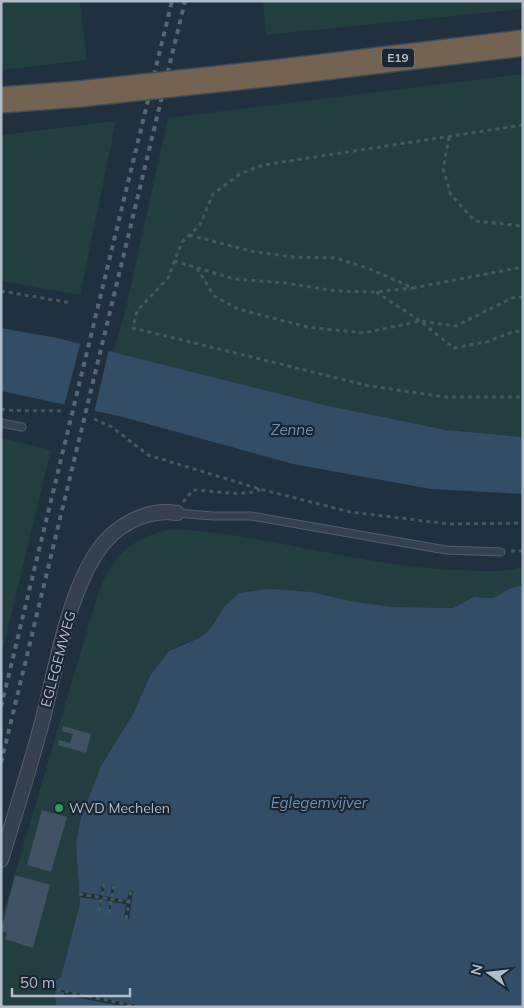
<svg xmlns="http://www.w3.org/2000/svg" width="524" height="1008" font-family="Mulish,sans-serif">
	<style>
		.green { fill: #233e3f }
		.water { fill: #334d67 }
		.pier { fill: #21303e }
		.building { fill: #415262 }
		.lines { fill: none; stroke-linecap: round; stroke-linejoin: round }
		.service-casing { stroke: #535f6b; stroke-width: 9 }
		.minor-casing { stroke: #535f6b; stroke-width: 16 }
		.motorway-casing { stroke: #404c58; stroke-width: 28 }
		.path { stroke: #415b5c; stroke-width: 3; stroke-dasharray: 4 4; stroke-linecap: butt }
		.service { stroke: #35414e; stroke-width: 7 }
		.minor { stroke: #35414e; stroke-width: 14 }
		.motorway { stroke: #746351; stroke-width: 25 }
		.rail { stroke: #566675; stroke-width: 4; stroke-dasharray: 5 5; stroke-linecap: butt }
		.motorway-bridge-casing { stroke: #404c58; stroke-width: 28; stroke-linecap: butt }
		.motorway-bridge { stroke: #746351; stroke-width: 25 }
		.leisure-dot { fill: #2e9e5b; stroke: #1a2632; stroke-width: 2 }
		.labels { text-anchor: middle; stroke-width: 4.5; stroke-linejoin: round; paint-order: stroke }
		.shield { fill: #1a2632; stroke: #838f9c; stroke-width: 1 }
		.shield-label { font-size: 12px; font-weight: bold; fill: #b0bcc9 }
		.street-label { font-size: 14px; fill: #b0bcc9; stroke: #1a2632 }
		.poi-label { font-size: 14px; fill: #b0bcc9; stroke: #1a2632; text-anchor: start }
		.water-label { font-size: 15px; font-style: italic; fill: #6e90b0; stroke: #1a2632 }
	</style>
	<rect width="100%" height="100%" fill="#21303e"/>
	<path class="green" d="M80,1L87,60L1,70V2Z
		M263,1H523V9L266,35Z
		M523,74V437L446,430L324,405L113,352L125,312L168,118Z
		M116,121L80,295L1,281V135Z
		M1,438L51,450L1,657Z
		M173,529C269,534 363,567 459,570C481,571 501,573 523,567V585L511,588L493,598L474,597L453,608L392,607L350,601L310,592L225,606L211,628L201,637L177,646L150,676L134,712L100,768L81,818L78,877L80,903L61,977L57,980L49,981L55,988L56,1007H1V921L97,597C111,557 130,537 173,529Z"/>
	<path class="water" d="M1,328L57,338L324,405L446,430L523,437V494L431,489L293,464L119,416L1,391Z
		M523,585V1007H56L55,988L49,985V981L57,980L61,977L80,903L76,844L81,818L100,768L134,712L150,676L169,651L201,637L211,628L225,606L239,593L269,589L311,592L350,601L392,607L453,608L474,597L493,598L511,588Z"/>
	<path class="pier" d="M81,341L109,349L94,413L64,406Z
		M102,884H105L103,896L110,897L112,885H115L113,898L127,900L129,890L133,891L129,919L124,918L126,904L112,902L110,913L108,912L110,901L102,900L99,911L100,900L79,897V892L100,895Z
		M51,987L71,992L148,1007H127L64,995V992L52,990Z"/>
	<path class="building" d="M63,726L91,734L86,753L58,745L59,740L70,743L73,734L62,731Z
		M42,810L67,817L51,872L27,865Z
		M15,875L50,885L33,948L5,939L7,933L1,931Z"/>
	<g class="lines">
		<g class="service-casing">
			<path id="service" d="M1,423L22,427
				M177,513L212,516H251L446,550L501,552"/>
		</g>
		<g class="minor-casing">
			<path id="minor" d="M1,860C15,814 30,768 42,722C56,669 67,597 97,552C114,526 146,508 177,513"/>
		</g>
		<g class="motorway-casing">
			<path id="motorway" d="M274,73L523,43
				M1,100L79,94"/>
		</g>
		<path class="path" d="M523,125L263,165L240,174L213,194L200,225L182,242L168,278L137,311L133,328L370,386L445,397H523
			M449,137L443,169L451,195L475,221L523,226
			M189,235L255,252L293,257L336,258L370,269L413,288L523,267
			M174,261L235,279L285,283L336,291L375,292L413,288
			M197,268L214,296L238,309L307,327L364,333L420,321L456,326L512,298L523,297
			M1,291L72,303
			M376,292L420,321L454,348L486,342L515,331L523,333
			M1,409C22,412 41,410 61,411
			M94,419L112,427L148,455L260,489L350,512L450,524L523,523
			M183,502L193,490C210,490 247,498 260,489
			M511,551H523
			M79,894L129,902
			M99,911L104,884
			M109,913L114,885
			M126,919L131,890
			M49,988L139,1007"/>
		<use href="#service" class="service"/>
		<use href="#minor" class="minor"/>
		<use href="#motorway" class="motorway"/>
		<path class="rail" d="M1,707L172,1
			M1,763L185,1"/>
		<g class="motorway-bridge-casing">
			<path id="motorway-bridge" d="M79,94L274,73"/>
		</g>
		<use href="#motorway-bridge" class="motorway-bridge"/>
	</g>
	<circle class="leisure-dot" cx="59" cy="808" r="5"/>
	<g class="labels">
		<rect class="shield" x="382" y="48.5" width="32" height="19" rx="4"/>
		<g class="shield-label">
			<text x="398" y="62">E19</text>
		</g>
		<g class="street-label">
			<text transform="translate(58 659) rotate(-75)" y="5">EGLEGEMWEG</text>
		</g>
		<g class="poi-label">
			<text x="69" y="813">WVD Mechelen</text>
		</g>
		<g class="water-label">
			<text x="292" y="435">Zenne</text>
			<text x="319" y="808">Eglegemvijver</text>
		</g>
	</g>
	<rect width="524" height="1008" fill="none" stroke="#b0bcc9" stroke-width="5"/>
	<g transform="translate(489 973) rotate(285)" stroke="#1a2632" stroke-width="4" paint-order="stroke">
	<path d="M0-4L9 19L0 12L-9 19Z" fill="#b0bcc9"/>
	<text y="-8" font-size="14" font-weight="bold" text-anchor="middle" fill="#b0bcc9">N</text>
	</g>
	<path d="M12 988v8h118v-8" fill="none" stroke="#b0bcc9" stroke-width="2.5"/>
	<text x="20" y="988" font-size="15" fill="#b0bcc9" stroke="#1a2632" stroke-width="4" paint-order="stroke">50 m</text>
</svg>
